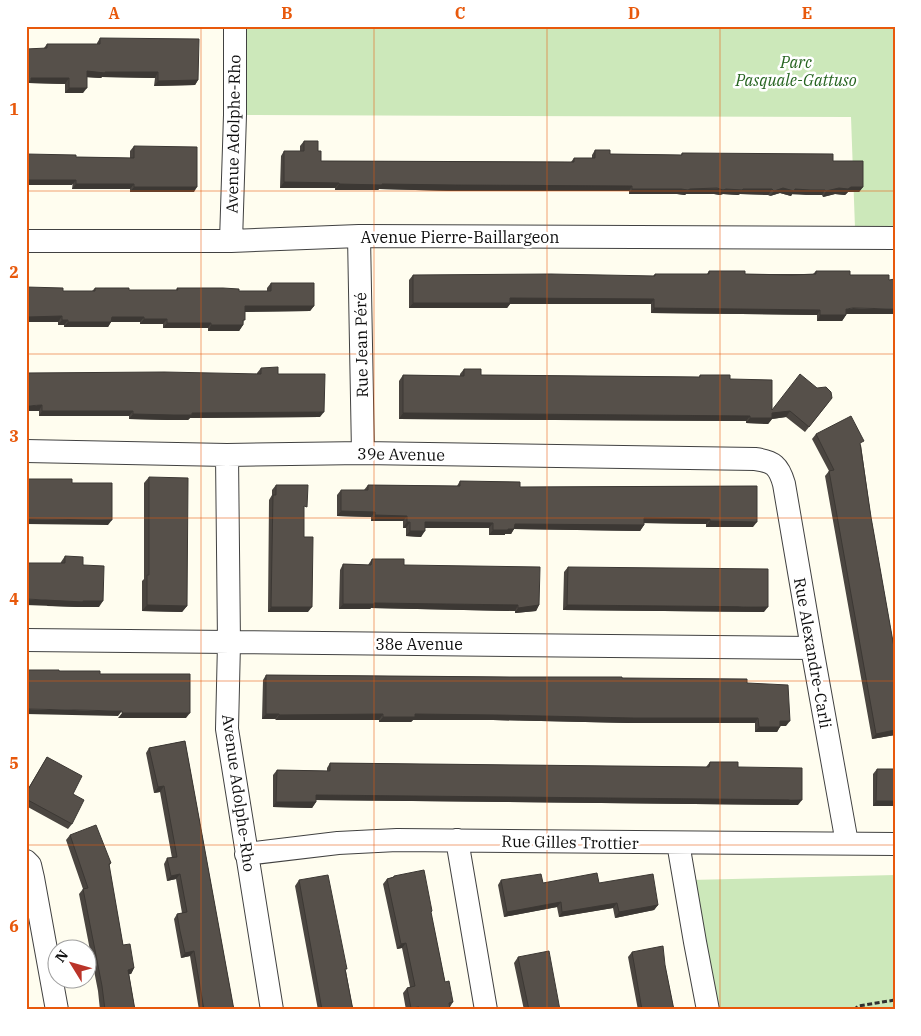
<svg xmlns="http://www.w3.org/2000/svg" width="921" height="1036" font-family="'IBM Plex Serif',serif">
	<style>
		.green { fill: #cce8ba }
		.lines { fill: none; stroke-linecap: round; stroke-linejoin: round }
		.minor-casing { stroke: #414141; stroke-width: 24 }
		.path { stroke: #303030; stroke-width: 3; stroke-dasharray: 5 2.5; stroke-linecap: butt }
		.minor { stroke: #fff; stroke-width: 22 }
		.wall { fill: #4a4540 }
		.shaded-wall { fill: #3c3834 }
		.building { fill: #56504a; stroke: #3c3834 }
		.grid { fill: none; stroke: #e8590c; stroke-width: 1; stroke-opacity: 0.55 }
		.labels { text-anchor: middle; stroke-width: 5; stroke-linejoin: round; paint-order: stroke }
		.park-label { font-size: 16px; font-style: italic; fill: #266420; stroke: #fff }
		.street-label { font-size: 16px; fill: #0e0e0e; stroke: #fff }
		.neatline { fill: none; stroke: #e8590c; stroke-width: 2 }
		.grid-label { font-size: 16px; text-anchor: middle; font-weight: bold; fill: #e8590c }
	</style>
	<rect width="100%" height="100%" fill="#fffdef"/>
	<path class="green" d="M235,26H895V226L855,228L851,117L235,115Z
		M895,875V1010H714L690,880Z"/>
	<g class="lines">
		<g class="minor-casing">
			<path id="minor" d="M359,236L363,453
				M26,241H231L359,236L895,238
				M231,241L235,115V26
				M26,451L227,455L363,453L755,459C773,461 779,466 784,484L812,648L847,843
				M227,455L229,643L227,729L272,1010
				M26,640L812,648
				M457,840L486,1010
				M678,843L695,942L708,1010
				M246,854L338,843L397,840L895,844
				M26,861L30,865L33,878L57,1010"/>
		</g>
		<path class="path" d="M854,1010L858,1006L895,1000"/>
		<use href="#minor" class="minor"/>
	</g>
	<path class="wall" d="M100,38L198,80L195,85L154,86L155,78L102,77L101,78L87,77L83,93H65V84L29,83L27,86L44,48L47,44H97V43Z
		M304,141L318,151L321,161L571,162L574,158H592V155L595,150L610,154L681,155L682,153L833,161L863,187L859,192H848L845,195L835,194L823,197L822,195H806L792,194L791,196L780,193L770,196L768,195L740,194L738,195L723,194L720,195L714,194H686L685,195L677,194H629V191H452L379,189L378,190H335V188H280L281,156L284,151H300V146Z
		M134,146L194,192H130V189H72L76,157L130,158V151Z
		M709,271L745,274H813L816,271L849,313L846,314V315L842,321H817V315L651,313V304H510L507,308H409V280L413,275L653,276L655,274H707Z
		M271,283L314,306L310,311L245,312L243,325L239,331H208V328H163V324H140V322H111L108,327H64V325H58V322H26V287L63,291H92L95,288L129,290H176L177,288L239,291H267V288Z
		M261,368L278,374L320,417L190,418L188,420H169L129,419V416H39V411L26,373L257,374V373Z
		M464,369L481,375L699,377L700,375L730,379L772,410L828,403L805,432L786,417L772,419L768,424L746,423V421L399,419V381L403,375L460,376V374Z
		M816,434L861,445L871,517L895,653V735L872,739L825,476L829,471L812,439Z
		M149,477L187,606L182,612L142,611V581L144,579V483Z
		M460,481L520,487L757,486L753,527H706V524L644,523V525L640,531L514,529L511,534H505V535H489V528H425L421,537L406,536V528H403V521H371V517L337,516V495L341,490H364L368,485L457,486Z
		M276,485L304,512V537L308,612H268L269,500L272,495V490Z
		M65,556L83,565L99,607H79L47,606L61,562Z
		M372,559L404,565L539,605L536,611L515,613V611L371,608L370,609H339L340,570L343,564L368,565Z
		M568,567L764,612L563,610L564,572Z
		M266,675L622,678L747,683L786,726H780L777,732H755V723H629L493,720H413L411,722H379V720H276L275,719H262L263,680Z
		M185,741L234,1010H199L190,956L181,958L177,936L174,919L177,914L182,913L176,879L167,881L164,864L167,858H172L160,792L154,793L146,753L149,748Z
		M47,757L73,794L72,824L68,829L26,806V792Z
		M710,762L738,767L798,805L316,800V802L312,808L273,807V775L277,770L327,771V768L330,763L706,767Z
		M877,769L895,806H873V774Z
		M70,835L111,863L109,866L123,945L134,968L131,974H129L135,1010H100L98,991L79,894L83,889L66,840Z
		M394,876L431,913L445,982L453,1002L450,1007V1010H406L403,993L407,988L410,987L402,948L397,949L383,884L387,879L393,877Z
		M299,880L346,971L353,1010H318L295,886Z
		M501,880L543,883H599L658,905L654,910L615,918L613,908L559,917L557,907L504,917L498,885Z
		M632,952L665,965L674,1010H638L628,957Z
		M518,957L560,1010H524L514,963Z"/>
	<path class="shaded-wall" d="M87,71L105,72H158L155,78L102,77L101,78L83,77Z
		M31,78H69L65,84L29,83L26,86V81Z
		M198,80L195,85L154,86L158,81Z
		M69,88H87L83,93H65Z
		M26,180H76L72,185H26Z
		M284,182L339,183L335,188H280Z
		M76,184H134L130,189H72Z
		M339,184H382L632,186L629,191H452L379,189L378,190H335Z
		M134,187H197L194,192H130Z
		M851,187H863L859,192H848L845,195L835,194L823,197L826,191L839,188Z
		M783,188L794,191L791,196L780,193L770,196L774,191Z
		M632,189H772L768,195L740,194L738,195L723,194L720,195L714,194H686L685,195L677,194H629Z
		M795,189L825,190L822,195L792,194Z
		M510,298L654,299L651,304H510L507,308H409L413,303Z
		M245,306H314L310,311L241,312Z
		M654,308L820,310L817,315L651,313Z
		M853,308L895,309V314H842L846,309Z
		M820,315H846L842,321H817Z
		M62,316L58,322H26V320L28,317Z
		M112,317H144L140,322H111L108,327H64L68,322Z
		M144,319H167L163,324H140Z
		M62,320H68L64,325H58Z
		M167,323H211L208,328H163Z
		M211,325H243L239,331H208Z
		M42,405L39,411H26V406Z
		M42,411H133L129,416H39Z
		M790,411L786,417L772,419L768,424L746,423L750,418L772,413Z
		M324,412L320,417L190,418L188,420H169L129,419L133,414L192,413Z
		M403,413L750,416L746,421L399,419Z
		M341,511L375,512L371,517L337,516Z
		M375,515L407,516L403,521H371Z
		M644,518L710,519L706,524L640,523Z
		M26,519L112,520L108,525L26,524Z
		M710,521L757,522L753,527H706Z
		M407,522H410L406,528H403Z
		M425,522L493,523L489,528H422Z
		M515,524L644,525L640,531L514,529L511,534H505V535H489L493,530Z
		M410,531H425L421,537L406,536Z
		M26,599L83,601H103L99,607H79L26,605Z
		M374,603L518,605L515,611L371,608L370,609H339L343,604Z
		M147,605L187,606L182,612L142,611Z
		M539,605L536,611L515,613L518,608Z
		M567,605L768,607L764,612L563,610Z
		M271,607H312L308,612H268Z
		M26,709L122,711L118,716L26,714Z
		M122,713H190L186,718H118Z
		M266,714H279L275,719H262Z
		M383,714L379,720H276L279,715Z
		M415,714L497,715L758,718L755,723H629L493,720H413L411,722H379L383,717Z
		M780,721H790L786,726H777Z
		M759,727H780L777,732H755Z
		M895,730V735L872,739L876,734Z
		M164,786L160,792L154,793L158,787Z
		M316,795L802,800L798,805L312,800Z
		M876,801H895V806H873Z
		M276,802H316L312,808L273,807Z
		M180,874L176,879L167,881L171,876Z
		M561,902L557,907L504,917L507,912Z
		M617,903L613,908L559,917L562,912Z
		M658,905L654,910L615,918L619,912Z
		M406,943L402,948L397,949L401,944Z
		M194,951L190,956L181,958L185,953Z
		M134,968L131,974L124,975L128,970Z
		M419,1007L416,1010H410L411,1008Z"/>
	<path class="building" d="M100,38L199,39L198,80L158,81V72H105V73L87,71V88H69V78H31V81H26V49L47,48V44H100Z
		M304,141H318V151H321V161L574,162V158H595V150H610V154L682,155V153L833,154V161H863V187H851L848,189L839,188L826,191L825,190H810L795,189L794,191L783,188L774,191L772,189H743L742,190L726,189L723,190L717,188L690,189L688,190L681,189H632V186L455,185L382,184V185L339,184V183L284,182V151H304Z
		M134,146L197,147V187H134V184H76V180H26V154L76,155V157L134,158Z
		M709,271H745V274L792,275L816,274V271H850V275H889V280L895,279V309L853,308L846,309V315H820V310L654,308V299L510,298V303H413V275L551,274L655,276V274H709Z
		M271,283H314V306H245V320H243V325H211V323H167V319H144V317H112L111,322H68V320H62V316L28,317V314H26V287L63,288V291H95V288H129V290H178L177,288H223L239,289V291H271Z
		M278,367V374H325L324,412L192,413V415H173L133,414V411H42V405L26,406V373L164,372L261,374V368Z
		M464,369H481V375L700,377V375H730V379L772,380V410L800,374L817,388L826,387L831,392L832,398L809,427L790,411L772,413V418H750V416L403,413V375L464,376Z
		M851,416L864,441L860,443L871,517L895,653V730L876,734L829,471L834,470L816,434Z
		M149,477L188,478L187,606L147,605V575H149Z
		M26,479H72V483H112V520L26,519Z
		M460,481L520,482V487L757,486V522L710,521V519L644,518V525L515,524L514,529H508V530H493V523L425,522V531H410V522H407V516L375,515V512L341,511V490H368V485L460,486Z
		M276,485H308L307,507L304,506V537H313L312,607H271L273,495H276Z
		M65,556L83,557V565L104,566L103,601H83V602L26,599V563H65Z
		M372,559H404V565L540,567L539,605L518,608V605L374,603V604H343V564L371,565Z
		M568,567L768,569V607L567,605Z
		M26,670H59V671H100V674H190V713H122V711L26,709Z
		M266,675L509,677H622V678L747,679V683L788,685L790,721H780V727H759L758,718H633L497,715L415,714V717H383V714L279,715V714H266Z
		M185,741L234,1010H204L194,951L185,953L180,931L177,914L187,912L180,874L171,876L167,858L177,857L164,786L158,787L149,748Z
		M47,757L82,776L73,794L84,800L72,824L26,799V793Z
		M710,762H738V767L802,768V800L316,795V802H276L277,770L330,771V763L709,767Z
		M877,769H895V801H876Z
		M96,825L111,863L109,864L123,945L130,944L134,968L128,970L135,1010H105L102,986L83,889L88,888L70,835Z
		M424,870L432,911L431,912L445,982L449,981L453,1002L449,1003L450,1010H419V1007L411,1008L407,988L415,986L406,943L401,944L387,879L394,877V876Z
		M597,873L599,883L653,874L658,905L619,912L617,903L562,912L561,902L507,912L501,880L541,874L543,883Z
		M328,875L347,969H345L353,1010H322L299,880Z
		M663,946L665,965L674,1010H642L632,952Z
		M549,951L560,1010H529L518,957Z"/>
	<path class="grid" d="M201,26V1010M374,26V1010M547,26V1010M720,26V1010M26,191H895M26,354H895M26,518H895M26,681H895M26,845H895"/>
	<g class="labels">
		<g class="park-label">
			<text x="796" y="68">Parc<tspan x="796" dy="18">Pasquale-Gattuso</tspan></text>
		</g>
		<g class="street-label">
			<text transform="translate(233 134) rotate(-89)" y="6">Avenue Adolphe-Rho</text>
			<text x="460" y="243">Avenue Pierre-Baillargeon</text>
			<text transform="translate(361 345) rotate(-91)" y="6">Rue Jean Péré</text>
			<text transform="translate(401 454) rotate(1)" y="6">39e Avenue</text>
			<text x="419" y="650">38e Avenue</text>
			<text transform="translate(813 653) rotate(80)" y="6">Rue Alexandre-Carli</text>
			<text transform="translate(239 793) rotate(82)" y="6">Avenue Adolphe-Rho</text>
			<text transform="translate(570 842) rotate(1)" y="6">Rue Gilles Trottier</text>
		</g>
	</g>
	<rect width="921" height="1036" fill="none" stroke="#ffffff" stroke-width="55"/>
	<g transform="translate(72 964) rotate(307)"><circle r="24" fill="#ffffff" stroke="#9f9f9f"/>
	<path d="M0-4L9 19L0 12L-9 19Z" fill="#ba3429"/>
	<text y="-8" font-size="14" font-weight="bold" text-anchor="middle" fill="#0e0e0e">N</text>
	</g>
	<rect x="28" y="28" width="866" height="980" class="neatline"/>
	<g class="grid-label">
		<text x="114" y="19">A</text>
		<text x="287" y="19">B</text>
		<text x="460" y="19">C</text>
		<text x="634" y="19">D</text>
		<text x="807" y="19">E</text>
		<text x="14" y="115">1</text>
		<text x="14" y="278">2</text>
		<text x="14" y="442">3</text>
		<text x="14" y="605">4</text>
		<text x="14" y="769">5</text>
		<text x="14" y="932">6</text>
	</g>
</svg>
